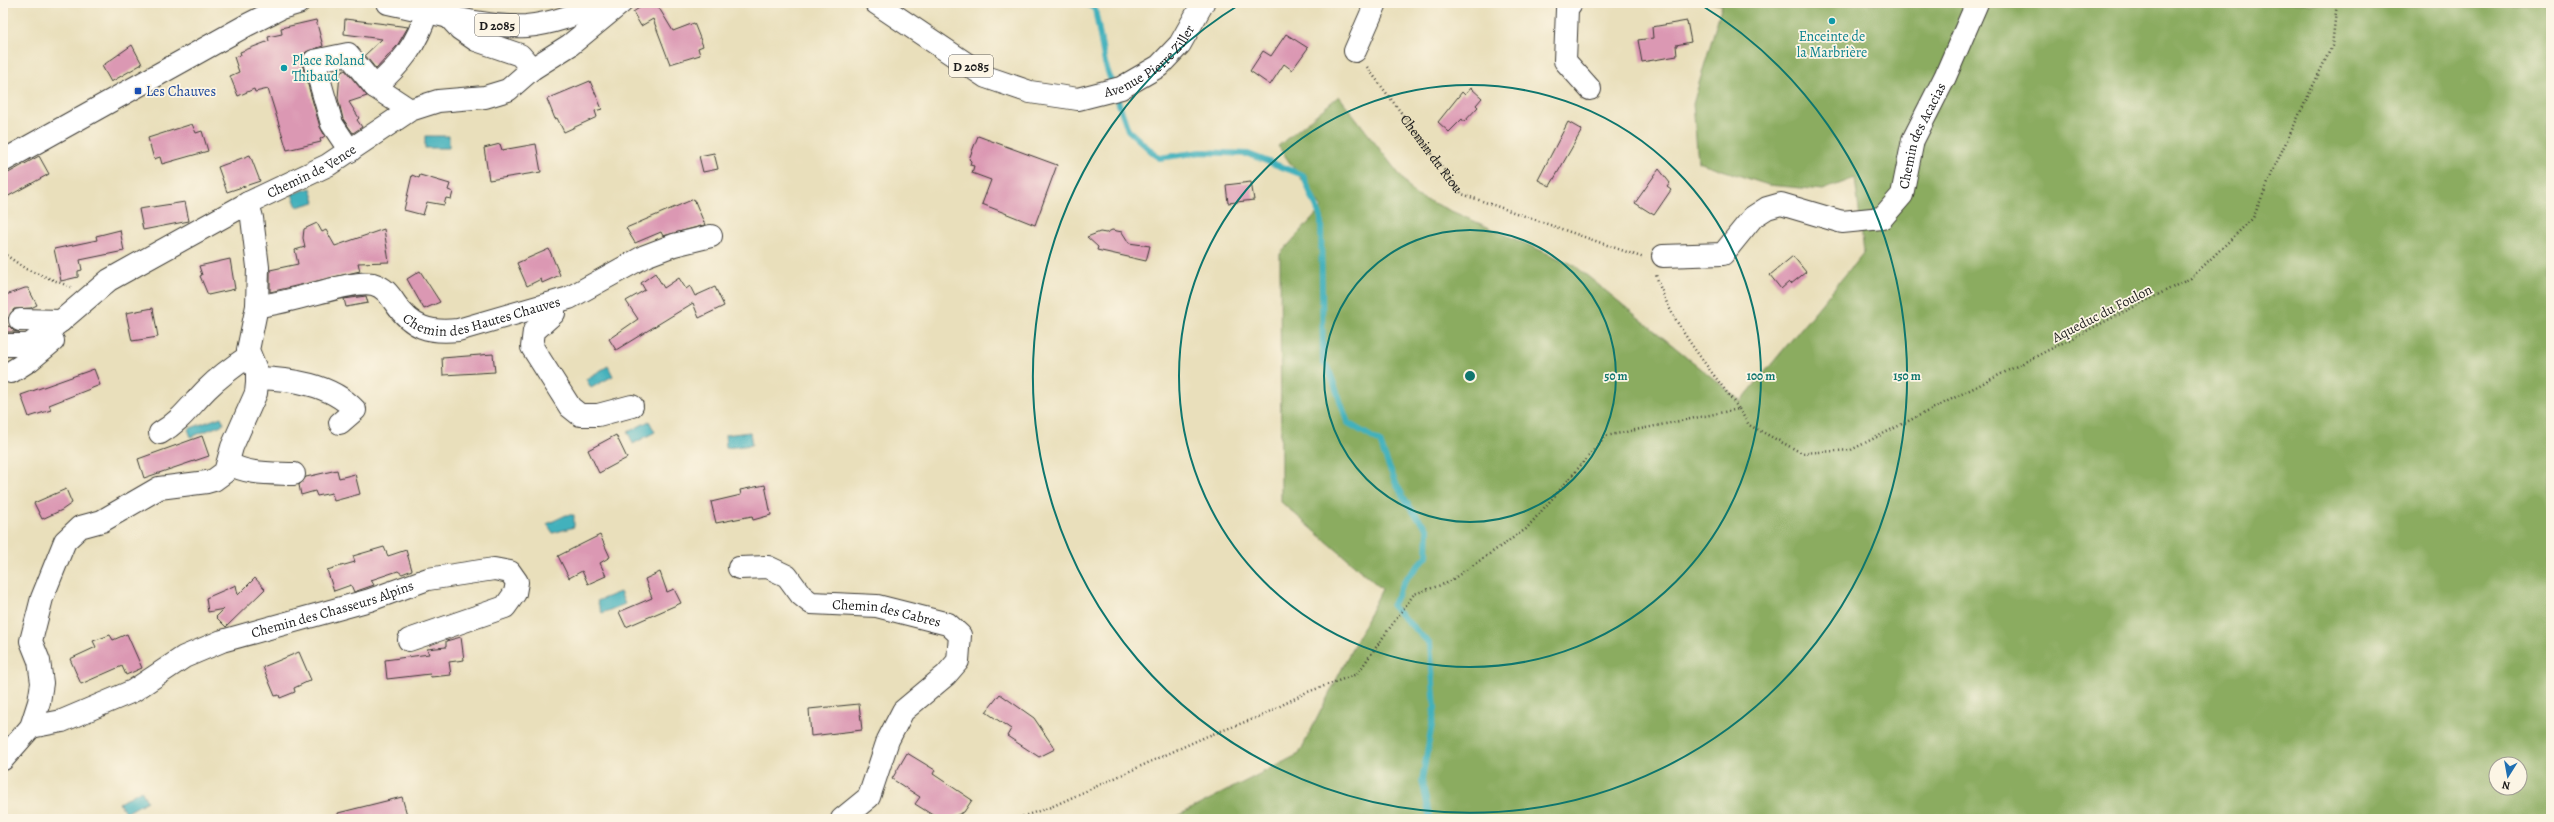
<svg xmlns="http://www.w3.org/2000/svg" width="2554" height="822" font-family="Alegreya,serif">
	<style>
		.forest { fill: #8bac60; stroke: #54643e; fill-rule: evenodd }
		.water { fill: #42b1bc; stroke: #2f666c }
		.lines { fill: none; stroke-linecap: round; stroke-linejoin: round }
		.stream { stroke: #42b1bc; stroke-width: 6 }
		.building { fill: #db98b3 }
		.minor-casing { stroke: #3b3934; stroke-width: 24 }
		.major-casing { stroke: #3b3934; stroke-width: 24 }
		.path { stroke: #3b3934; stroke-width: 2.5; stroke-dasharray: 1 3; stroke-linecap: butt }
		.minor { stroke: #fff; stroke-width: 22 }
		.major { stroke: #fff; stroke-width: 22 }
		.ring { fill: none; stroke: #0f766e; stroke-width: 2 }
		.culture-dot { fill: #0f9aa8; stroke: #fcf5e5; stroke-width: 1.5 }
		.transit-dot { fill: #1a4fb4; stroke: #fcf5e5; stroke-width: 1.5 }
		.labels { text-anchor: middle; stroke-width: 3.5; stroke-linejoin: round; paint-order: stroke }
		.shield { fill: #fcf5e5; stroke: #5f5d58; stroke-width: 1 }
		.shield-label { font-size: 13px; font-weight: bold; fill: #1c1c1c }
		.culture-label { font-size: 14px; fill: #0d838f; stroke: #fcf5e5 }
		.street-label { font-size: 14px; fill: #1c1c1c; stroke: #fcf5e5 }
		.transit-label { font-size: 14px; fill: #164399; stroke: #fcf5e5; text-anchor: start }
		.centre { fill: #0f766e; stroke: #fcf5e5; stroke-width: 2 }
		.ring-label { font-size: 12px; text-anchor: middle; font-weight: bold; fill: #0f766e; stroke: #fcf5e5; stroke-width: 3.5; stroke-linejoin: round; paint-order: stroke }
	</style>
	<rect width="100%" height="100%" fill="#fcf5e5"/>
	<filter id="ink" filterUnits="userSpaceOnUse"><feTurbulence type="fractalNoise" baseFrequency=".025" numOctaves="2"/><feDisplacementMap in="SourceGraphic" scale="8" xChannelSelector="R" yChannelSelector="G"/><feConvolveMatrix kernelMatrix="1 2 1 2 8 2 1 2 1" color-interpolation-filters="sRGB"/></filter>
	<filter id="wash" filterUnits="userSpaceOnUse"><feTurbulence type="fractalNoise" baseFrequency=".012" numOctaves="4" result="noise"/><feDisplacementMap in="SourceGraphic" scale="16" xChannelSelector="R" yChannelSelector="G"/><feGaussianBlur stdDeviation="0.9" result="paint"/><feColorMatrix in="noise" values="0 0 0 0 0 0 0 0 0 0 0 0 0 0 0 0 0 1.4 0 .05"/><feComposite in="paint" operator="in"/></filter>
	<g filter="url(#wash)">
		<rect width="100%" height="100%" fill="#e9dfbb"/>
		<path class="forest" d="M1712,3H2551V819H1171L1299,754L1382,589L1281,502L1280,254L1322,208L1278,146L1339,96L1415,195L1574,265L1741,401L1864,252L1855,178L1823,190L1768,185L1698,162L1693,104L1722,5ZM2496,764H2520V788H2496Z"/>
		<path class="water" d="M425,136H449V148H425Z
			M311,188L315,202L297,207L292,194Z
			M608,366L613,376L591,388L586,379Z
			M221,417L224,424L191,437L188,429Z
			M649,421L655,432L633,444L628,432Z
			M750,432L752,445L726,448L725,435Z
			M566,515H574V527L553,533L547,524Z
			M620,592L625,604L602,613L597,601Z
			M141,790L147,801L126,813L119,803Z"/>
		<g class="lines">
			<path class="stream" d="M1086,3L1095,9L1105,63L1128,130L1159,158L1201,152L1248,154L1303,175L1321,218L1323,363L1328,367L1348,423L1380,442C1391,475 1403,504 1428,529L1427,556L1405,580L1392,606L1430,644L1435,708L1422,780L1430,819"/>
		</g>
		<g id="blocks">
			<path class="building" d="M647,3H656L673,31L694,23L703,46L698,48L700,55L670,64L653,19L641,26L633,12Z
				M345,19L386,24L408,27L397,46L376,69L365,55L382,39L344,34Z
				M316,20L323,46L306,52L302,57V64L320,127L325,136L320,139L321,142L287,150L268,89L255,92L254,89L238,96L230,76L239,72L234,57L241,55L240,52L269,41L268,37L282,34L281,28Z
				M1687,21L1691,42L1676,45L1677,56L1642,62L1638,40L1653,38L1652,27Z
				M1286,34L1308,48L1292,70L1284,64L1270,85L1250,71L1263,51L1271,56Z
				M132,45L142,64L111,82L102,66Z
				M345,70L367,96L349,102L359,118L357,120L362,127L353,133L343,119L338,98L340,73Z
				M590,81L602,109L595,111L597,117L564,132L557,118L555,119L547,99Z
				M1471,88L1482,98L1476,105L1478,107L1464,122L1462,119L1449,132L1438,122L1462,92L1465,95Z
				M1568,122L1582,130L1550,186L1538,180Z
				M192,124L196,133L202,131L208,151L162,164L160,157L154,159L148,138Z
				M978,136L1057,165L1035,225L982,204L991,180L972,173L974,166L970,165L971,161L969,159Z
				M500,144L502,150L536,144L541,172L489,180L484,148Z
				M714,153L718,169L703,172L699,156Z
				M250,155L260,181L227,192L218,167Z
				M39,156L49,174L3,199V176Z
				M1659,169L1670,183L1667,187L1671,190L1654,215L1635,203Z
				M412,175L419,178L420,175L450,184L448,190L453,192L451,199L446,198L444,205L427,202L423,215L404,210Z
				M1251,182L1254,200L1228,203L1226,185Z
				M694,199L705,225L663,236L661,232L635,243L626,228Z
				M185,202L189,221L143,230L139,209Z
				M317,223L322,232L326,230L335,246L384,229L389,262L358,263L360,271L270,292V270L298,264L295,250L305,247L303,238L304,229Z
				M120,230L124,251L80,260L82,270L78,271V277L61,281L54,249L97,240L96,236Z
				M1112,230L1122,232L1129,243L1150,246L1146,261L1097,250L1098,247L1087,237L1100,232L1106,233Z
				M549,249L560,275L542,283L541,279L527,286L517,263Z
				M1793,256L1806,272L1791,284L1789,282L1781,289L1770,275Z
				M230,259L235,289L208,295L200,276L202,275L199,266Z
				M420,271L440,302L424,309L407,279Z
				M655,273L664,288L679,278L686,289L690,286L695,296L715,287L724,306L699,318L693,303L616,350L609,339L638,319L626,301L645,290L641,283Z
				M25,288H28L37,305L31,308L14,309L8,319L3,310V296Z
				M366,296L368,303L346,307L344,299Z
				M153,308L158,337L132,341L126,313Z
				M9,326L14,331L19,332H3V328Z
				M493,354L495,372L443,375L442,358Z
				M94,369L100,385L49,405L51,410L29,417L21,395Z
				M616,435L627,458L599,473L588,450Z
				M202,436L209,456L144,478L138,459Z
				M337,470L339,478L355,474L360,494L334,501L332,493L317,496L315,491L301,495L299,485L306,477Z
				M765,485L771,515L753,520L752,516L716,523L711,502L741,495L740,490Z
				M66,489L72,503L62,510L42,519L34,503Z
				M600,535L610,557L600,563L606,576L588,584L582,571L569,578L558,556Z
				M384,547L388,556L406,550L412,570L402,574L398,571L371,580L374,585L354,592L351,585L334,591L327,570L355,562L353,556Z
				M660,572L667,592L674,589L681,603L626,627L619,612L652,598L645,579Z
				M255,578L265,589L226,627L216,617L224,609L208,612L206,598L236,585L238,595Z
				M127,634L142,668L126,675L122,666L81,684L70,659L96,647L93,641L110,635L113,640Z
				M461,637L464,660L449,662L451,675L431,677L430,674L387,679L385,660L429,654L427,649L446,647V641Z
				M299,652L311,680L294,688L295,692L280,698L279,695L275,696L263,667Z
				M1000,694L1034,718L1055,749L1039,757L1007,736L1011,729L986,712Z
				M859,704L862,730L811,736L809,709Z
				M907,753L935,770L933,774L972,800L964,812L948,819H939L915,804L920,797L892,779Z
				M402,797L407,815L391,819H339L338,813Z"/>
		</g>
	</g>
	<g filter="url(#ink)">
		<use href="#blocks" fill-opacity="0" stroke="#3b3934" stroke-width="1"/>
		<g class="lines">
			<g class="minor-casing">
				<g id="minor">
					<path d="M1571,3L1567,9L1565,61L1590,89"/>
					<path d="M447,15L460,29L476,40L520,55L532,69"/>
					<path d="M1355,51L1376,3"/>
					<path d="M410,110L375,87C401,64 417,45 427,11"/>
					<path d="M350,151L332,124L314,61L348,54L375,87"/>
					<path id="s2" d="M1663,256L1723,254L1753,217L1767,208L1781,204L1842,222L1882,218L1902,195L1913,140L1945,77L1977,3"/>
					<path d="M554,304V313L534,331L532,347L570,407L580,415H598L632,406"/>
					<path id="s3" d="M257,306C287,305 351,279 373,284C384,287 389,294 395,303C412,328 429,333 458,330L569,298L645,256L674,245L711,236"/>
					<path d="M20,320L61,321"/>
					<path id="s4" d="M3,345H29L61,321L109,280L248,203L328,165L410,110L438,101L485,97L508,90L532,69L570,45L621,3"/>
					<path d="M11,372L30,360L53,341"/>
					<path d="M257,378C291,379 331,384 355,410L340,423"/>
					<path d="M160,433C181,421 190,406 207,389C220,376 234,366 249,356"/>
					<path d="M228,463C248,475 271,473 294,474"/>
					<path id="s5" d="M739,568L768,567L787,576L801,595L811,603L877,606L948,624L960,635L958,661L946,675L903,711L888,740L869,797L842,819"/>
					<path id="s6" d="M31,727L62,721L133,691L184,657L222,641L370,600L428,579L494,569L510,572L517,582L515,593L505,607L409,640"/>
					<path d="M3,759L31,727L39,702L42,683L39,661L31,641L42,598L65,541L80,527L102,521L159,488L207,482L214,480L225,472L232,447L256,393L257,383V372L248,350L257,306L258,267L252,218L248,203"/>
				</g>
			</g>
			<g class="major-casing">
				<g id="major">
					<path d="M388,3C433,12 480,28 526,26C553,24 580,13 605,3"/>
					<path id="s7" d="M876,3L986,77L1030,92L1078,99L1121,88L1159,66L1180,44L1203,3"/>
					<path d="M3,161L247,25L281,8L298,3"/>
				</g>
			</g>
			<g class="path">
				<path id="s1" d="M1367,67L1462,194L1644,258"/>
				<path d="M3,253L26,269L71,287"/>
				<path d="M1739,409L1749,425L1802,453L1851,450L2191,278L2253,218L2279,157L2332,46L2337,3"/>
				<path d="M1015,819L1051,807L1205,737L1261,716L1305,693L1357,674L1414,594L1447,583L1526,529L1606,436L1739,409C1709,367 1671,325 1656,275"/>
			</g>
			<use href="#minor" class="minor"/>
			<use href="#major" class="major"/>
		</g>
	</g>
	<g class="ring">
		<circle cx="1470" cy="376" r="146"/>
		<circle cx="1470" cy="376" r="291"/>
		<path d="M1698 3A437 437 0 1 1 1242 3"/>
	</g>
	<g class="culture-dot">
		<circle cx="1832" cy="21" r="4"/>
		<circle cx="284" cy="68" r="4"/>
	</g>
	<rect class="transit-dot" x="134" y="87" width="8" height="8" rx="2"/>
	<g class="labels">
		<g class="shield">
			<rect x="475" y="14" width="44" height="22" rx="3"/>
			<rect x="949" y="55" width="44" height="22" rx="3"/>
		</g>
		<g class="shield-label">
			<text x="497" y="30">D 2085</text>
			<text x="971" y="71">D 2085</text>
		</g>
		<g class="culture-label">
			<text x="1832" y="41">Enceinte de<tspan x="1832" dy="16">la Marbrière</tspan></text>
			<text x="292" y="65" text-anchor="start">Place Roland<tspan x="292" dy="16">Thibaud</tspan></text>
		</g>
		<g class="street-label">
			<text dy="5" stroke="none"><textPath href="#s7" startOffset="311">Avenue Pierre Ziller</textPath></text>
			<text dy="5" stroke="none"><textPath href="#s2" startOffset="336">Chemin des Acacias</textPath></text>
			<text dy="5" stroke="none"><textPath href="#s1" startOffset="108">Chemin du Riou</textPath></text>
			<text dy="5" stroke="none"><textPath href="#s4" startOffset="359">Chemin de Vence</textPath></text>
			<text dy="5" stroke="none"><textPath href="#s3" startOffset="246">Chemin des Hautes Chauves</textPath></text>
			<text transform="translate(2102 313) rotate(-27)" y="5">Aqueduc du Foulon</text>
			<text dy="5" stroke="none"><textPath href="#s6" startOffset="326">Chemin des Chasseurs Alpins</textPath></text>
			<text dy="5" stroke="none"><textPath href="#s5" startOffset="163">Chemin des Cabres</textPath></text>
		</g>
		<g class="transit-label">
			<text x="146" y="96">Les Chauves</text>
		</g>
	</g>
	<circle cx="1470" cy="376" r="6" class="centre"/>
	<g class="ring-label">
		<text x="1616" y="380">50 m</text>
		<text x="1761" y="380">100 m</text>
		<text x="1907" y="380">150 m</text>
	</g>
	<rect width="2554" height="822" fill="none" stroke="#fcf5e5" stroke-width="16"/>
	<g transform="translate(2508 776) rotate(191)"><circle r="19" fill="#fcf5e5" stroke="#a29e95"/>
	<path d="M0-3L7 15L0 10L-7 15Z" fill="#1f6fb2"/>
	<text y="-6" font-size="11" font-weight="bold" text-anchor="middle" fill="#1c1c1c">N</text>
	</g>
</svg>
